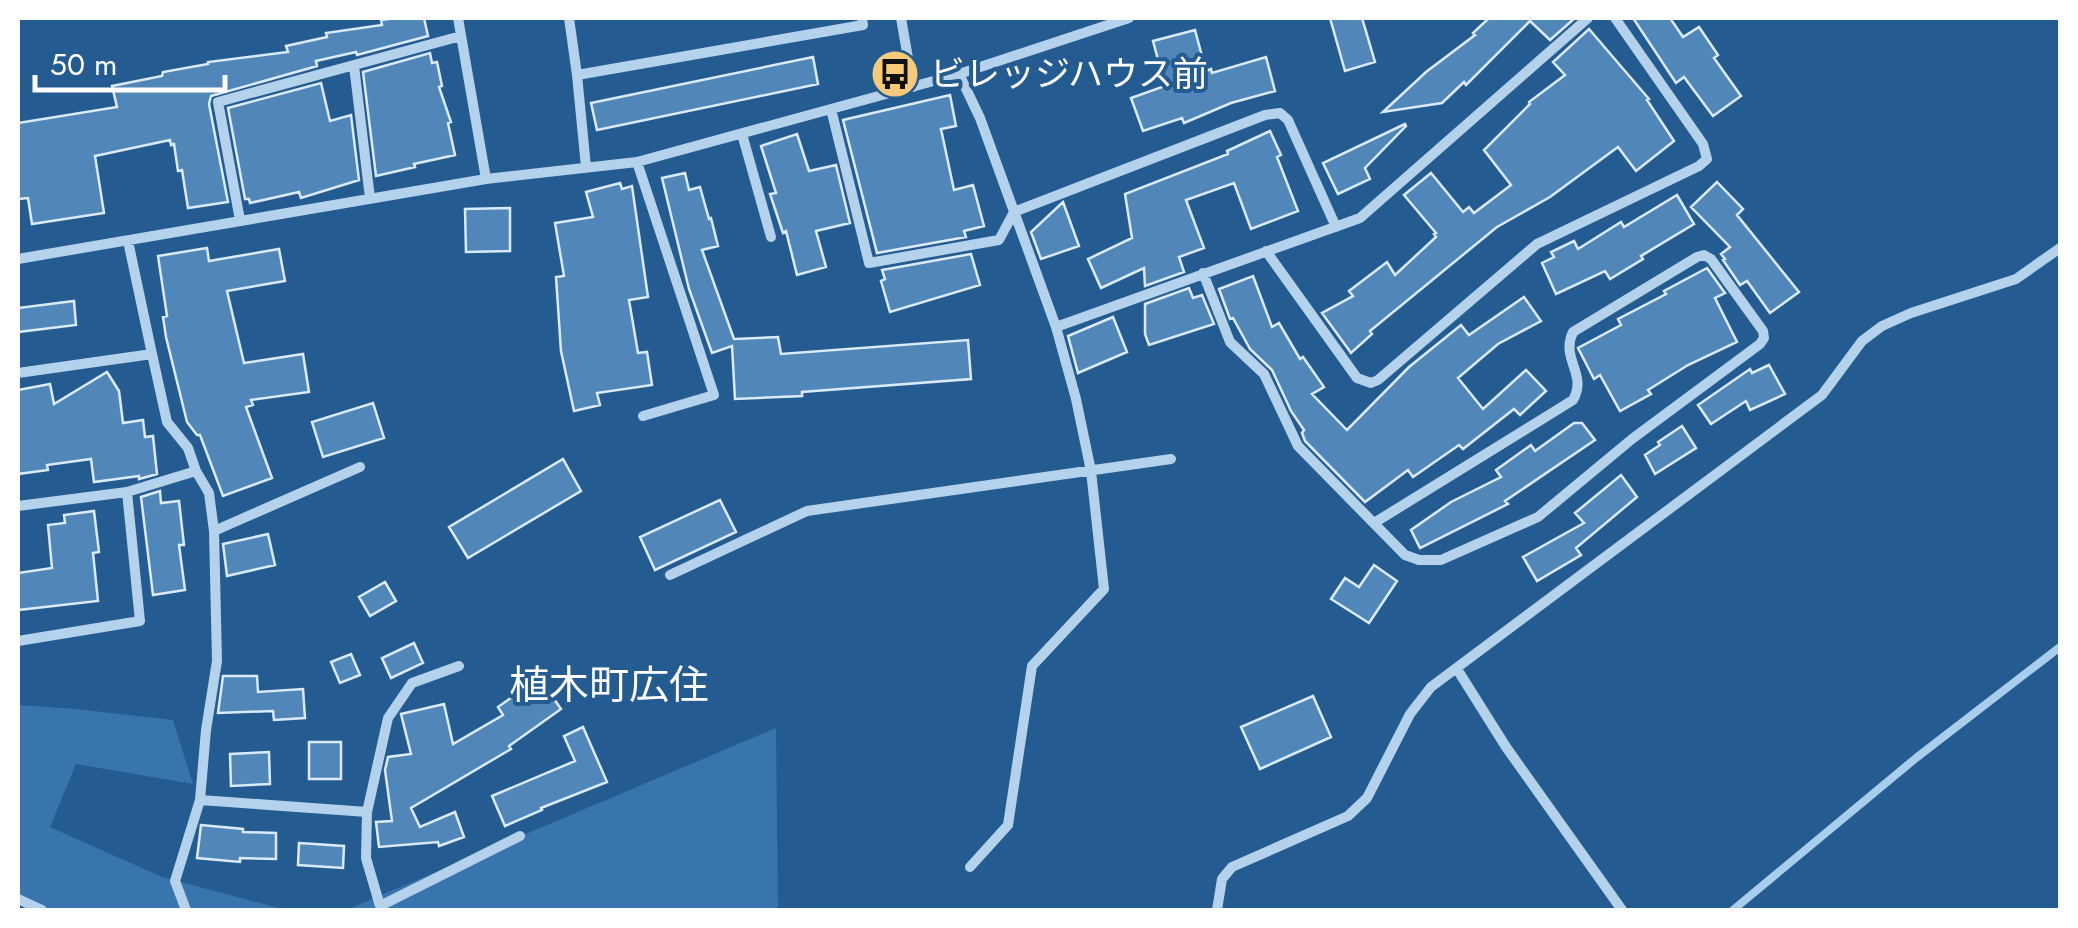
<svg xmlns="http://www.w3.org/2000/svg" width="2078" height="928" font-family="Jost,'Noto Sans JP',sans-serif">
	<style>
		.green { fill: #3874ad }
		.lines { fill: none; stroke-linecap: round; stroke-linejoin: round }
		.stream { stroke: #a9cded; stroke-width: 8 }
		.building { fill: #5086b8; stroke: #daeaf9; stroke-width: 2.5 }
		.street { stroke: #b5d2ec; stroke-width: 10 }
		.labels { text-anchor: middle; stroke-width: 8; stroke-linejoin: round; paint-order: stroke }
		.poi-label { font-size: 35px; fill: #fff; stroke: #245b90; text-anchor: start }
		.quarter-label { font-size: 40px; fill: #fff; stroke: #245b90 }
	</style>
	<rect width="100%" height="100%" fill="#245b90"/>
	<path class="green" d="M18,705L76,709L173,720L193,784L76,764L50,827L162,877L286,910H35L18,904Z
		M776,728L778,910H346Z"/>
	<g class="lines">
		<path class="stream" d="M1733,910L1916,758L2060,647"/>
	</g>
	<path class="building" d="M396,18H424L428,36L357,55L356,52L316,61L317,66L211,96L209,104L228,202L188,208L182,170L178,171L174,144L171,145L170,140L95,156L104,213L32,224L28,198L18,199V123L117,107L112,86L162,76L163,72L208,64V62L288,52L286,46L327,37L326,33L382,25L381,20Z
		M1330,18H1362L1375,62L1345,71Z
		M1489,18H1575L1550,40L1530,21L1466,85L1464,82L1442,103L1383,112L1426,72L1475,35L1473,33Z
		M1633,18H1670L1683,37L1699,27L1718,55L1714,58L1741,96L1713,116L1684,77L1676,83Z
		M1589,29L1649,99L1647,100L1674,141L1636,171L1618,147L1550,197L1497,227L1370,331L1372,334L1351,353L1322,313L1353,296L1349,291L1387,262L1395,275L1436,237L1434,234L1436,233L1404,195L1431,173L1463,212L1469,207L1474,213L1511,185L1484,150L1530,104L1529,102L1565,75L1553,62Z
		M1195,30L1206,71L1211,69L1212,73L1266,57L1275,91L1231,103L1184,123L1182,118L1143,131L1131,98L1165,86L1153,41Z
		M430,53L432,63L437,62L442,86L439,87L451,122L448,123L455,155L414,164L415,167L376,176L363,72Z
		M813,57L818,84L597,130L591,103Z
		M321,83L330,121L351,115L359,180L301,198L299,192L250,203L249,199H245L228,108Z
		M950,95L956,126L941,129L954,190L973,185L984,226L964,231L966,237L877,253L843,120Z
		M1405,124L1406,126L1365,168L1370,179L1338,194L1323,163Z
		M1270,131L1281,155L1277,157L1298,211L1251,229L1234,183L1186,200L1204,248L1179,257L1184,272L1145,286L1144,268L1101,288L1088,259L1132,238L1125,194L1228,154L1227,151Z
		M797,134L809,171L836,165L850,223L816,231L826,267L797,275L786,231L783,233L770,194L776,193L761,146Z
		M685,173L689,190L700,187L709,219L711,218L718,246L702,250L734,339L778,337L781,354L968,340L971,379L802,392V396L735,399L732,346L712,353L689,289L662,178Z
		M1717,182L1743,209L1737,215L1799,292L1770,313L1747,281L1740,285L1723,260L1725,259L1721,254L1730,247L1691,207Z
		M620,183L622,189L632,186L648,297L629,300L638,353L647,352L652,385L597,393L600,405L574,411L561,351L556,277L564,276L555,223L593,217L586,192Z
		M1677,195L1694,224L1641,256L1643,259L1610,279L1605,271L1556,294L1542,263L1554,257L1551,252L1574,241L1578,249L1621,222L1624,227Z
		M1063,202L1079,246L1041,259L1031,232Z
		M510,208V251L466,252L465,209Z
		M207,248L209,261L279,249L285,281L227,291L244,363L303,354L309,392L251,400L253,405L246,407L272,478L223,496L200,435H197L187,422L166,337L163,317L167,316L158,256Z
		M971,254L980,285L890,312L881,281L885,279L882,270Z
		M1707,268L1725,293L1715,298L1737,342L1688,365L1648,390L1651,394L1620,411L1600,375L1594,379L1578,348L1621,325L1618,319L1666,294L1664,291Z
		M1253,276L1272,327L1279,323L1300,359L1303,357L1324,387L1312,394L1347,430L1409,367L1461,325L1469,335L1524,297L1541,321L1498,344L1458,378L1483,409L1526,370L1546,391L1520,415L1514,409L1463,449L1459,445L1413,477L1408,470L1365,502L1305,441L1302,433L1304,430L1291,411L1272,370L1250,349L1233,318L1230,319L1219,289Z
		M1189,288L1193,298L1202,295L1214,324L1149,345L1145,334V304Z
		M74,301L76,325L18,332V308Z
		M1113,317L1127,352L1078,373L1068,336Z
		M1769,365L1785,394L1750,410L1746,401L1711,424L1698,405L1750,369L1752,373Z
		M107,372L119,391L123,423L143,420L145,437L153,436L157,474L139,479V476L94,482L91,459L47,465L48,470L18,474V390L50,384L54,404Z
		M373,403L384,438L323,457L312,422Z
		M1574,423H1582L1595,440L1505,501L1508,504L1420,548L1411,530L1451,502L1501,477L1496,470L1531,445L1535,451Z
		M1682,426L1696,448L1655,474L1645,455L1660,445L1658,442Z
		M563,459L581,491L468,558L449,527Z
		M1621,475L1637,497L1576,548L1581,555L1537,581L1523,557L1584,523L1575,513Z
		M160,491L161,503L179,501L184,545H179L185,590L153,595L141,497Z
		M720,500L736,532L655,570L640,537Z
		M94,511L99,552L93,553L98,601L18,610V573L52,568L48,525L65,523L64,515Z
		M268,534L275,565L227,576L223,544Z
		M1374,565L1397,581L1369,623L1331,599L1345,578L1359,587Z
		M385,582L396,601L370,616L359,597Z
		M414,643L423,663L391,678L382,658Z
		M351,654L360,675L340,683L331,662Z
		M223,676H257L258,692L303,689L305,718L274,720L273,711L218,713Z
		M539,678L561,709L509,746L511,749L411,808L420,827L455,812L464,837L439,846L438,842L379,847L376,822L392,821L385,770L388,757L411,754L401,714L444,704L453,744L503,715L498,707Z
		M1313,696L1331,737L1260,769L1241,727Z
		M583,727L607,782L541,808L542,810L505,826L492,796L575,761L564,736Z
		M309,742H341V779H309Z
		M269,752L270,784L231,786L230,754Z
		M201,825L243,829V832L276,833V859L240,858V862L197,858Z
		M299,843L344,846L343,868L298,865Z"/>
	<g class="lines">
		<path class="street" d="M458,18L486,179
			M569,18L577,75
			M901,18L913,87
			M354,66L370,198
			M959,74L980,118L1056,327L1360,218L1588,18
			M831,109L869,263L999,240L1014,212L1265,115L1280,113L1288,120L1336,227
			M742,134L771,237
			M637,162L714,395L643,416
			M586,167L577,75L863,25L862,18
			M240,220L218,102L461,36
			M128,241L152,354
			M1266,251L1357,378L1371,383L1378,380L1537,244L1699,166L1707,159L1703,144L1615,18
			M18,259L486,179L637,162L959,74L1129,18
			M1203,273L1230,342L1264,374L1298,446L1405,555L1419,560H1441L1538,517L1632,439L1760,344L1764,338L1763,331L1711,259L1704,255L1697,257L1573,332C1560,359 1588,374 1573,400L1374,523
			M18,373L152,354L167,422L188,448L196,471
			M18,506L127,492L196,471L209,493L214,531L217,661L206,730L200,800L175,881L186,910
			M214,531L360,467
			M670,575L807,511L1171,459
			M18,641L140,621L127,492
			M1457,669L1506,747L1622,910
			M200,800L367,812L366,858L380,906L520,836
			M367,812L388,718L412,683L459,666
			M970,867L1008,825L1032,666L1104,589L1091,471L1076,399L1056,327
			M18,899L42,910
			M1217,910L1222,879L1232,867L1348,816L1367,798L1410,714L1431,687L1822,395L1862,341L1882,326L1911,313L2016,279L2060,248"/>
	</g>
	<defs>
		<g id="bus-disc" transform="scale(2.5)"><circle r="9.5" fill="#f7ca79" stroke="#245b90"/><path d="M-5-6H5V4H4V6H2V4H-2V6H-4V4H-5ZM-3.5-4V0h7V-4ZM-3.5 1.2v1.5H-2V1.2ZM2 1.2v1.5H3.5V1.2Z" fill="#111"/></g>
	</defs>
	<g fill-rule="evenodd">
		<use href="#bus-disc" x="895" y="74"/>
	</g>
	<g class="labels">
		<g class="poi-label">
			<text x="930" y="86">ビレッジハウス前</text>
		</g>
		<g class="quarter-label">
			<text x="609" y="699">植木町広住</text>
		</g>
	</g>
	<rect width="2078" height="928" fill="none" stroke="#ffffff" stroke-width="40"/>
	<path d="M35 75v15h190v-15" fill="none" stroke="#ffffff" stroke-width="5"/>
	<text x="50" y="75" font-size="30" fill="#ffffff" stroke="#245b90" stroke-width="8" paint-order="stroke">50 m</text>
</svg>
